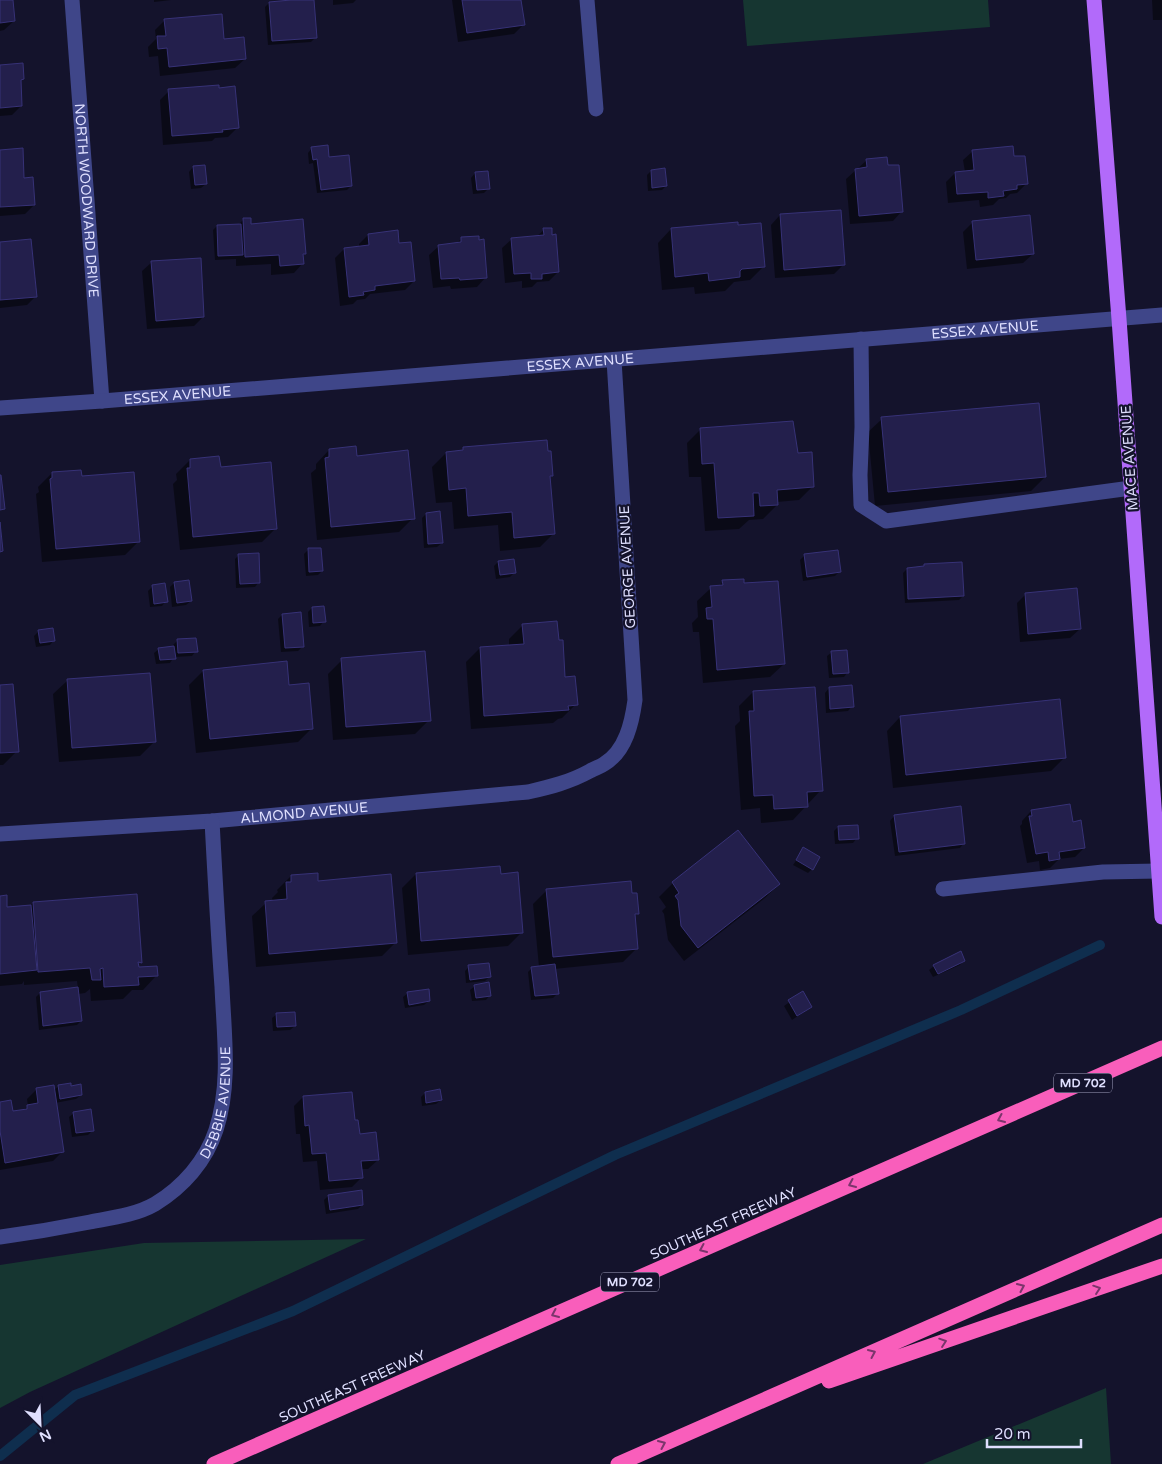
<svg xmlns="http://www.w3.org/2000/svg" width="1162" height="1464" font-family="'Varela Round',sans-serif">
	<style>
		.green { fill: #163631 }
		.shadow { fill: #0007 }
		.lines { fill: none; stroke-linecap: round; stroke-linejoin: round }
		.stream { stroke: #0f2e4e; stroke-width: 10 }
		.building { fill: #231f4c; stroke: #373277 }
		.minor { stroke: #3f4689; stroke-width: 15 }
		.major { stroke: #b26afa; stroke-width: 15 }
		.highway { stroke: #f95ebb; stroke-width: 15 }
		.oneway { stroke: #7b356c }
		.labels { text-anchor: middle; stroke-width: 4.5; stroke-linejoin: round; paint-order: stroke }
		.shield { fill: #14132c; stroke: #a2a2bf; stroke-width: 1 }
		.shield-label { font-size: 12px; font-weight: bold; fill: #dfdffe }
		.street-label { font-size: 14px; fill: #dfdffe; stroke: #14132c }
	</style>
	<rect width="100%" height="100%" fill="#14132c"/>
	<path class="green" d="M743,0H988L990,27L747,46Z
		M366,1239L30,1392L0,1408V1265L144,1243Z
		M1106,1388L1111,1464H923Z"/>
	<path class="shadow" d="M0,0H12L14,21L4,30L0,31Z
		M154,0H171L154,2Z
		M313,0L315,38L311,42L268,45L265,7L269,3Z
		M333,0H356L353,3L333,5Z
		M452,0H520L523,25L514,34L458,42Z
		M1152,0H1162V20H1153Z
		M165,20L223,40L245,59L235,68L160,76L158,56L149,57L148,47L156,39L155,30Z
		M0,66L22,79L20,82L21,106L12,115L0,116Z
		M169,91L238,127L228,137L215,138L212,141L163,145L160,100Z
		M312,148L328,159L351,186L347,190L317,193L313,163L309,164L308,153Z
		M0,151L23,179L34,205L25,214L0,216Z
		M973,151L1012,158L1026,184L1017,193L1010,194L1006,198L999,199L993,205L980,207L979,200L948,203L946,182L955,173L965,172L963,160Z
		M867,160L902,211L893,221L850,224L846,179Z
		M193,167L206,184L201,188L191,189L189,172Z
		M651,171L666,186L662,190L648,191L647,175Z
		M475,173L488,189L484,193L473,194L471,178Z
		M780,215L843,265L834,274L775,278L771,225Z
		M243,220L250,225L305,253L302,256L303,263L294,273L271,275V264L236,266V259L215,260L213,230L217,226L238,225Z
		M972,223L1033,254L1023,263L967,269L963,232Z
		M671,229L764,266L750,280L734,282L725,291L695,294L694,287L662,290L658,243Z
		M544,230L558,272L549,281L537,282L532,287L522,288V281L505,283L502,248L512,239L536,237Z
		M368,235L398,245L414,281L405,290L370,294L365,299L357,300L353,304L340,306L335,258L344,249L359,247V244Z
		M462,238L486,277L477,287L451,289L450,286L433,288L429,255L439,246L456,244Z
		M0,243L36,296L27,305L0,308Z
		M152,262L203,317L194,326L147,329L142,271Z
		M882,419L1045,477L1031,491L875,506L868,432Z
		M701,429L797,454L813,486L799,500L777,502V505L763,519L749,520L739,529L705,531L701,477H689L687,443Z
		M463,449L552,475L549,478L554,533L540,547L500,551L498,525L454,529L452,502L436,503L432,467L446,453L460,452Z
		M329,450L413,518L399,532L317,540L311,473L316,469V464Z
		M190,460L220,468L276,528L262,542L180,550L173,484L177,480L176,474Z
		M52,473L80,478L139,541L125,555L42,562L36,494L39,492L38,487Z
		M426,514L442,543L437,547L424,548L422,518Z
		M308,550L322,571L318,575L306,576L304,554Z
		M239,555L259,582L255,587L236,588L235,559Z
		M804,556L839,572L835,576L803,581L800,560Z
		M498,562L514,573L510,577L496,579L494,566Z
		M925,565L963,596L959,600L905,603L903,573L907,569L922,568Z
		M723,582L743,585L784,664L770,677L703,683L699,632H693L692,623L698,617L697,601L711,588L718,587Z
		M174,583L191,601L186,605L172,607L170,587Z
		M164,585L166,601L162,606L150,607L148,591L152,587Z
		M1026,594L1080,629L1070,638L1020,642L1017,603Z
		M312,608L324,621L320,626L309,627L308,612Z
		M282,615L303,646L298,651L281,652L278,619Z
		M523,625L564,678L576,704L562,718L558,719L553,723L471,729L466,662L480,648L509,646V639Z
		M39,631L54,640L50,645L36,647L34,636Z
		M178,640L196,651L192,656L174,657L170,663L156,664L154,653L159,649L174,647L173,645Z
		M832,652L848,672L844,677L829,678L827,656Z
		M342,660L429,720L415,734L333,740L328,674Z
		M203,671L312,728L298,742L196,753L189,685Z
		M67,681L154,742L140,756L59,762L53,694Z
		M0,686L17,751L3,765H0Z
		M814,688L821,790L793,820L761,823L760,808L741,810L735,726L740,721L739,706L753,692Z
		M829,688L852,706L848,711L826,713L825,693Z
		M900,717L1065,757L1051,771L893,788L887,731Z
		M1069,806L1072,823L1084,848L1075,857L1059,859L1050,868L1040,870L1039,861L1027,863L1020,826L1022,824V821L1031,811Z
		M960,807L964,843L960,848L895,856L890,821L894,816Z
		M838,827L857,838L853,843L835,844L834,831Z
		M738,832L779,884L765,898L684,961L668,940L664,914L662,911L666,907L659,897L673,883Z
		M804,849L812,869L808,873L793,865Z
		M416,874L500,875L522,932L508,946L408,955L402,888Z
		M291,876L317,882L396,942L382,956L256,967L252,916L266,903L273,902L272,898L278,892L277,890Z
		M547,890L637,914L634,917L637,948L623,962L554,969L558,993L553,998L531,1000L528,972L532,968L539,967L533,904Z
		M0,897L6,909L31,906L33,903L140,962L137,965L138,969L156,976L143,990H132L123,999L91,1001L90,989L85,993L78,994L81,1021L77,1025L39,1030L36,997L40,993L78,989L77,981L24,985V981L22,984L0,986Z
		M964,960L960,965L933,977L929,970L934,966Z
		M469,967L490,976L485,981L466,983L465,971Z
		M475,986L490,995L486,1000L472,1001L470,990Z
		M408,993L429,1001L424,1005L405,1008L403,997Z
		M802,993L811,1007L792,1020L784,1006Z
		M277,1014L295,1026L290,1030L273,1031L272,1018Z
		M59,1086L70,1087L81,1095L76,1099L55,1103L63,1151L53,1161L0,1170V1103L12,1112L23,1110L28,1106L27,1099L37,1089L53,1091Z
		M425,1093L441,1100L436,1104L422,1106L421,1097Z
		M303,1097L354,1122L358,1135L378,1160L368,1169H361V1178L352,1187L320,1190L317,1161L303,1162L300,1134H296L294,1106Z
		M74,1113L92,1131L88,1135L72,1137L69,1117Z
		M328,1196L362,1205L358,1209L326,1214L324,1200Z"/>
	<g class="lines">
		<path class="stream" d="M0,1456L75,1395L293,1311L615,1155L961,1010L1100,945"/>
	</g>
	<path class="building" d="M0,0H13L15,21L0,23Z
		M291,0H314L317,38L272,41L269,2Z
		M462,0H521L525,25L467,33Z
		M222,14L224,39L244,37L246,59L169,67L167,48L158,49L157,36H166L164,19Z
		M23,63L24,79L21,80L22,106L0,108V65Z
		M219,85V88L235,86L239,128L222,130L223,132L172,136L168,89Z
		M328,145L329,157L349,155L352,186L321,190L317,159L313,160L311,147Z
		M1013,146L1014,156H1025L1028,184L1017,185V189L1003,191L1004,196L988,198V192L957,194L955,172L974,170L972,150Z
		M23,148L24,178L33,177L35,205L0,207V150Z
		M887,157L888,165H899L903,212L859,216L855,169L867,167L866,159Z
		M205,165L207,184L195,185L193,166Z
		M665,168L667,186L652,188L651,170Z
		M488,171L490,189L477,190L475,172Z
		M841,210L845,265L784,270L780,214Z
		M1030,215L1034,254L976,260L972,221Z
		M243,218H251V224L303,219L306,254H303L304,264L280,266L279,255L245,257Z
		M738,222V225L761,223L765,267L742,269L740,271V277L709,281L708,273L675,277L671,228Z
		M241,224L243,255L218,256L217,225Z
		M543,228H552V235L556,234L559,272L542,274V279H531V273L514,274L511,238L544,235Z
		M398,230L399,243L411,242L415,281L375,286V290L363,292L364,295L349,297L344,248L369,245L368,234Z
		M479,236V240L484,239L487,278L460,280L459,278L441,279L438,245L461,242V237Z
		M31,239L37,297L0,300V242Z
		M201,258L204,317L156,321L151,261Z
		M1039,403L1046,477L888,492L881,417Z
		M793,421L798,453L812,452L814,487L777,490L778,505L760,506L759,493H753L754,516L718,518L714,463L702,464L700,428Z
		M547,440L548,451H551L553,476H550L555,534L514,538L512,512L468,516L466,488L449,490L446,452L463,450V447Z
		M356,446L357,456L408,450L415,519L331,527L325,458L329,457V449Z
		M219,456L221,467L271,462L277,529L193,537L187,468H190V459Z
		M81,470L82,476L134,472L140,542L56,549L50,479L52,478V472Z
		M0,475H1L5,509L0,510Z
		M440,511L443,543L428,544L426,513Z
		M0,522L3,551L0,552Z
		M308,548H321L323,571L309,572Z
		M838,550L841,572L807,577L804,554Z
		M259,553L260,583L240,584L238,554Z
		M514,559L516,573L500,575L498,561Z
		M962,562L964,596L908,599L907,568L924,566V564Z
		M744,579V583L778,581L785,664L717,670L713,619H707L706,608L712,607L710,586L723,585L722,580Z
		M189,580L192,601L177,603L174,582Z
		M165,583L168,602L154,604L152,585Z
		M1077,588L1081,629L1028,634L1025,593Z
		M324,606L326,622L313,623L312,607Z
		M301,612L304,647L285,648L282,614Z
		M557,621L559,640H563L565,677L575,676L578,705L568,706L569,710L484,716L480,647L524,644L522,624Z
		M53,628L55,641L40,643L38,630Z
		M196,638L198,652L178,653L177,639Z
		M174,646L176,659L160,660L158,648Z
		M847,650L849,673L833,674L831,651Z
		M425,651L431,721L346,727L341,658Z
		M287,661L289,685L309,683L313,729L210,739L203,670Z
		M150,673L156,742L72,748L67,679Z
		M13,684L19,752L0,753V685Z
		M852,685L854,707L830,709L829,687Z
		M815,687L823,791L807,792L808,807L774,809L773,795L754,796L749,711H754L753,691Z
		M1060,699L1066,758L906,775L900,716Z
		M1070,804L1073,822L1081,820L1085,848L1059,852L1060,859L1049,861L1048,852L1036,854L1029,816H1032L1031,810Z
		M961,806L965,844L899,852L894,815Z
		M858,825L859,839L839,840L838,826Z
		M738,830L780,884L698,948L681,926L678,900L675,896L679,893L672,882Z
		M803,847L820,857L813,870L796,860Z
		M500,866L501,874L518,872L523,933L421,941L416,873Z
		M318,873V881L391,874L397,943L269,954L265,901L287,899L286,882H291V875Z
		M631,881L632,893H637L639,914H635L638,949L553,957L546,889Z
		M137,894L142,963L138,962L139,967L157,966L158,976L138,977L139,985L104,987L103,968L100,969L101,980H92L90,968L38,972L33,902Z
		M7,895V907L31,905L37,970L0,974V896Z
		M961,951L965,961L938,974L933,965Z
		M489,963L491,977L470,980L468,965Z
		M555,964L559,994L535,996L531,967Z
		M489,982L491,996L476,998L474,985Z
		M78,987L82,1021L43,1026L40,992Z
		M429,989L430,1001L409,1005L407,992Z
		M803,991L812,1007L797,1016L788,1000Z
		M295,1012L296,1026L277,1027L276,1013Z
		M71,1083V1086L81,1084L82,1095L60,1099L58,1085Z
		M54,1085L64,1152L5,1163L0,1131V1102L11,1100L13,1111L27,1109V1105L38,1103L36,1088Z
		M440,1089L442,1100L426,1103L425,1092Z
		M352,1092L355,1120H358L360,1134L376,1132L379,1160L361,1161L363,1178L329,1181L326,1153L312,1154L309,1125L305,1126L303,1096Z
		M91,1109L94,1131L76,1133L73,1112Z
		M362,1190L363,1205L330,1210L328,1195Z"/>
	<g class="lines">
		<g class="minor">
			<path id="s1" d="M72,0L102,401"/>
			<path d="M587,0L596,109"/>
			<path d="M861,339L862,427L860,475L861,505L886,521L1131,488"/>
			<path id="s2" d="M0,408L102,401L1162,315"/>
			<path id="s3" d="M0,834L212,821L528,792C550,787 570,782 590,771C595,768 600,767 604,764C626,751 632,722 635,700L614,360"/>
			<path d="M943,889L1103,872L1159,871"/>
			<path id="s4" d="M0,1237C30,1233 60,1228 90,1222C111,1218 136,1215 155,1204C183,1187 206,1161 216,1130C231,1084 224,1035 222,987C218,932 215,877 212,821"/>
		</g>
		<path class="major" d="M1094,0L1119,319L1162,917"/>
		<path class="highway" d="M829,1381L1162,1266
			M214,1464L1162,1048
			M618,1464L1162,1225"/>
	</g>
	<defs><path id="oneway-chevron" d="M-2-3.5L2.5 0L-2 3.5" fill="none" stroke-width="1.6" stroke-linecap="round" stroke-linejoin="round" transform="scale(1.25)"/></defs>
	<g class="oneway">
		<use href="#oneway-chevron" transform="translate(1001 1119) rotate(156)"/>
		<use href="#oneway-chevron" transform="translate(852 1184) rotate(156)"/>
		<use href="#oneway-chevron" transform="translate(703 1249) rotate(156)"/>
		<use href="#oneway-chevron" transform="translate(1021 1287) rotate(-24)"/>
		<use href="#oneway-chevron" transform="translate(1097 1289) rotate(-19)"/>
		<use href="#oneway-chevron" transform="translate(555 1314) rotate(156)"/>
		<use href="#oneway-chevron" transform="translate(943 1342) rotate(-19)"/>
		<use href="#oneway-chevron" transform="translate(872 1353) rotate(-24)"/>
		<use href="#oneway-chevron" transform="translate(662 1444) rotate(-24)"/>
	</g>
	<g class="labels">
		<g class="shield">
			<rect x="1054" y="1073.5" width="58" height="19" rx="4"/>
			<rect x="601" y="1272.5" width="58" height="19" rx="4"/>
		</g>
		<g class="shield-label">
			<text x="1083" y="1087">MD 702</text>
			<text x="630" y="1286">MD 702</text>
		</g>
		<g class="street-label">
			<text dy="5" stroke="none"><textPath href="#s1" startOffset="201">NORTH WOODWARD DRIVE</textPath></text>
			<text dy="5" stroke="none"><textPath href="#s2" startOffset="988">ESSEX AVENUE</textPath></text>
			<text dy="5" stroke="none"><textPath href="#s2" startOffset="582">ESSEX AVENUE</textPath></text>
			<text dy="5" stroke="none"><textPath href="#s2" startOffset="178">ESSEX AVENUE</textPath></text>
			<text transform="translate(1129 458) rotate(-94)" y="5">MACE AVENUE</text>
			<text transform="translate(627 567) rotate(-93)" y="5">GEORGE AVENUE</text>
			<text dy="5" stroke="none"><textPath href="#s3" startOffset="305">ALMOND AVENUE</textPath></text>
			<text dy="5" stroke="none"><textPath href="#s4" startOffset="284">DEBBIE AVENUE</textPath></text>
			<text transform="translate(723 1223) rotate(-24)" y="5">SOUTHEAST FREEWAY</text>
			<text transform="translate(352 1386) rotate(-24)" y="5">SOUTHEAST FREEWAY</text>
		</g>
	</g>
	<g transform="translate(40 1424) rotate(156)" stroke="#14132c" stroke-width="4" paint-order="stroke">
	<path d="M0-4L9 19L0 12L-9 19Z" fill="#dfdffe"/>
	<text y="-8" font-size="14" font-weight="bold" text-anchor="middle" fill="#dfdffe">N</text>
	</g>
	<path d="M987 1439v8h94v-8" fill="none" stroke="#dfdffe" stroke-width="2.5"/>
	<text x="994" y="1439" font-size="15" fill="#dfdffe" stroke="#14132c" stroke-width="4" paint-order="stroke">20 m</text>
</svg>
